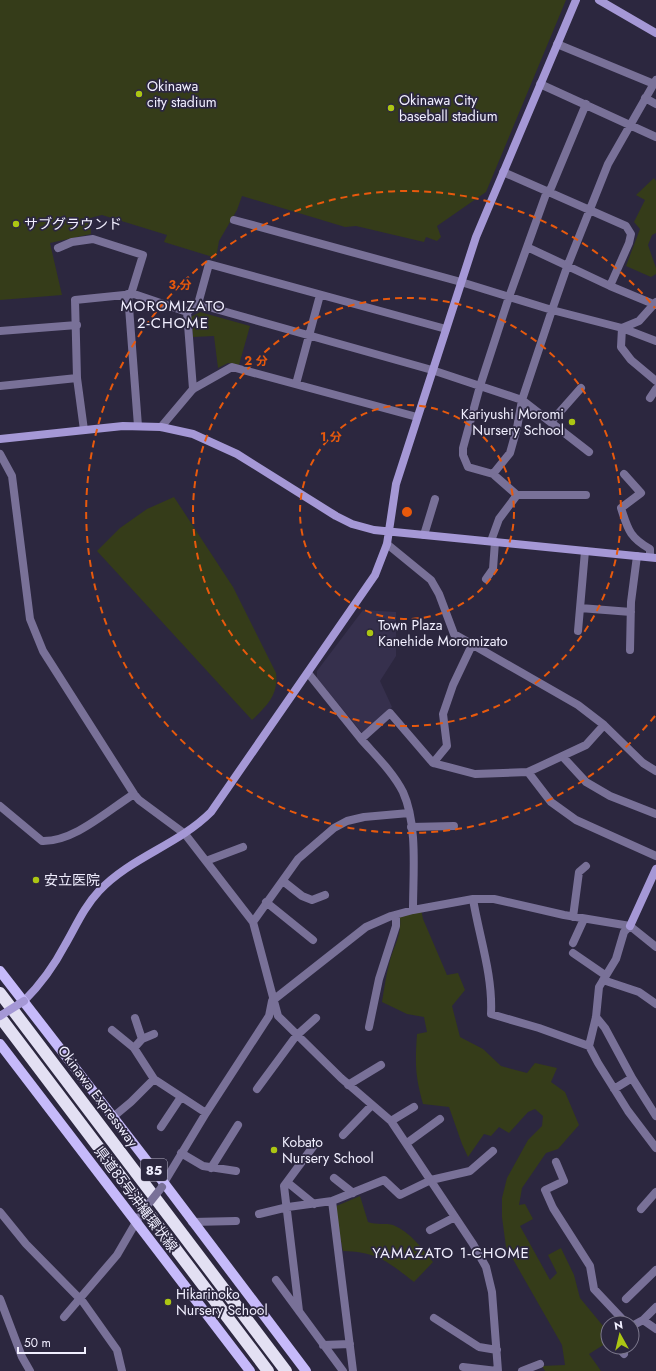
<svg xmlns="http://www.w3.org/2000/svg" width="656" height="1371" font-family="Jost,'Noto Sans JP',sans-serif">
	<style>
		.built { fill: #36304d }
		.green { fill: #353c19 }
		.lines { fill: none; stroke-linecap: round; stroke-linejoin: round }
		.street { stroke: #797198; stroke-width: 8 }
		.secondary { stroke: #a598d6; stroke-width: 8 }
		.primary { stroke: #c6bafa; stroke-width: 10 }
		.highway { stroke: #e3e0f3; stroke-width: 12 }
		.street-bridge { stroke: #797198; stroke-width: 8 }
		.secondary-bridge { stroke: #a598d6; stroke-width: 8 }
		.ring { fill: none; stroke: #e8590c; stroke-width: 2; stroke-dasharray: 7 5 }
		.poi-dot { fill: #acc613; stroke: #2c273f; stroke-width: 1.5 }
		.labels { text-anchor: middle; stroke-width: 3.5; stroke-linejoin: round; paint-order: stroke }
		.shield { fill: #2c273f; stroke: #b6b3c5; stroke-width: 1 }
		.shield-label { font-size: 13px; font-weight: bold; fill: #f1efff }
		.poi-label { font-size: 14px; fill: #f1efff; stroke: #2c273f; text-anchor: start }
		.street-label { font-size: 14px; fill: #f1efff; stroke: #2c273f }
		.neighbourhood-label { font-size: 15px; letter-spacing: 1px; fill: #f1efff; stroke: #2c273f }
		.centre { fill: #e8590c; stroke: #2c273f; stroke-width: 2 }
		.ring-label { font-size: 12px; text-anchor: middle; font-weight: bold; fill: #e8590c; stroke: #2c273f; stroke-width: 3.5; stroke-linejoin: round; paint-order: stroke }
	</style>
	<rect width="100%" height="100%" fill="#2c273f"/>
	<path class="built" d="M363,610L396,612V656L380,681L392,707L363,734L317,678V671Z"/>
	<path class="green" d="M0,0H566L486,192L437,226L441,237L437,241L426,237L424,242L356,226L345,227L242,196L237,210L219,241L216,258L164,242L167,235L102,215L90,218L91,234L50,243L62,295L0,300Z
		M654,178L656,181V233L652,235L648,245L656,268V274L651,277L626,266L640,229L634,222L645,200L636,195Z
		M200,312L250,326L239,365L228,363L218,368L214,336L193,337L191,317Z
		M174,497L233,587L276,673C279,694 267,706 252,720L97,551L120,528L147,509Z
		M421,909L423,919L447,975L458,973L465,990L452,1006L460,1037L483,1049L501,1066L527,1073L535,1063L557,1068L551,1082L565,1092L579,1125L558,1149L546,1153L522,1188L519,1205L525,1204L533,1219L520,1226L550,1280L557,1273L548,1255L561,1248L574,1275L580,1298L608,1332V1342L589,1354L601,1371H545L542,1366L565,1365L562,1345L506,1247L502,1217V1198L507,1178L528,1140L542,1126L543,1116L535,1109L528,1112L509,1133L499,1127L491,1136L484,1134L468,1157L462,1144L449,1107L423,1104C415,1075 415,1064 417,1034L427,1032L424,1017L407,1014L382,1002C384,989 386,976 389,964C393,946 404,933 399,913Z
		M360,1196L368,1222C376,1225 387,1223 393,1225C410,1232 422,1248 433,1262L414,1282C388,1262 378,1252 343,1251L334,1207Z"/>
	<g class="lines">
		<path class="street" d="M557,44L654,84
			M656,80L608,164L567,267L552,310L622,328L656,341
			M540,84L656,137
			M645,98L656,104
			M503,172L626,226L631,234L629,243L610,286
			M234,220L461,282L552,310L522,400L517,428L510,453L493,474L517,495L499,519L491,541
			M527,247L610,286L656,305
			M58,248L72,242L93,239L143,255L131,294
			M128,294L138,426
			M198,304L432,370L522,400L589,452
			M187,312L198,304L209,264L446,329
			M187,312L193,389
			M622,328L621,347L631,360L656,381
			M622,328L639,321L656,302
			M0,331L77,325
			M296,384L320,295
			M0,386L77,378
			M650,398L656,389
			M551,422L581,388
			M161,427L193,389L232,367L417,417
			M84,430L77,378L75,300L134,294L187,312
			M0,454L12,476L30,619L43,651L134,794L139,800L185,834L253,922L278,1016L341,1078L391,1121L473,1244L486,1267L492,1292L498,1371
			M493,474L468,467L463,455V448L480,386L509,297L546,194L551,188L586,104
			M624,474L641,493L621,508C628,529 629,537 650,549V557
			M517,495H586
			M424,535L435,499
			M387,544L431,580L439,594L454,634L578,705L604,725L643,763L656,771
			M486,579L493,569L495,542
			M580,608L631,612
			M578,631L585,551
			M630,650L631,602L637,556
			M308,673L361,739L390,713L433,763L475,774L528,772L586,745L604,725
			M361,739C375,755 393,772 403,792C418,825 413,874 413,910
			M563,757L586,782L610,796L656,814
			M433,763L447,746L443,714L453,685L472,645
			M528,772L551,802L576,820L656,856
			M0,806L42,841C74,842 107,811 134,794
			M411,827L454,826
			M206,861L243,847
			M283,881L302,896L312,900L325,895
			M473,899C479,936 493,975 491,1014L539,1028L589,1046
			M266,902L313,940
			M573,917L579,872L586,866
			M253,922L298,859L334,828L347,821L364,817L409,813
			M630,926L624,932L616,959L599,987L596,1017L589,1046L598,1063L628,1111L656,1148
			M573,943L584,919
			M573,953L605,975
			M603,980L639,992L656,1004
			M596,1017L605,1028L632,1078L656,1116
			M369,1027L379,979L396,926V915
			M112,1030L134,1048L154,1079L206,1113
			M142,1039L154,1034
			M134,1048L142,1039L135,1018
			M348,1085L381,1065
			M257,1089L296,1036L316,1018
			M614,1089L632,1078
			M113,1117L131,1102L154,1079
			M391,1121L414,1107
			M161,1127L181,1097
			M343,1135L372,1105
			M407,1143L440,1119
			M181,1153L203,1166L236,1171
			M556,1162L564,1181L545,1190L553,1208L590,1266L594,1289L626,1323
			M211,1168L238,1125
			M334,1178L353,1193
			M287,1182L314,1204
			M162,1186L206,1113L269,1016L272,1001L366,927L391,916L413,910L473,899H494L564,915L630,926L656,947
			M332,1201L353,1371
			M641,1209L656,1192
			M0,1212L26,1244L83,1302L117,1350L122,1371
			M259,1214L288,1207L332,1201L384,1180L400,1195L431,1180L470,1171L493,1151
			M192,1222L236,1221
			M430,1230L455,1217
			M276,1280L343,1371
			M0,1299L22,1357L30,1371
			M626,1299L656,1270
			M299,1311L284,1186L315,1144
			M64,1317L117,1255L142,1212
			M434,1318L479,1347L497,1350
			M643,1320L656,1307
			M632,1326L643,1320L656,1329
			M323,1345L350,1344
			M618,1347L624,1354
			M463,1367L497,1371
			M522,1371L540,1364"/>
		<path class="secondary" d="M599,0L656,33
			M0,439L123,426L161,427L193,434L237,454L336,516L352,524L374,530L656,558
			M630,926L656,869
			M24,1001C40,985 54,966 65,945C76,926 84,907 99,891C131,857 178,845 211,812L375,575L387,544L396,484L476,237L576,0"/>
		<path class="primary" d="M0,971L164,1183L306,1371
			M0,1044L250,1371"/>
		<path class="highway" d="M0,993L286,1371
			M0,1017L268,1371"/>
		<path class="street-bridge" d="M142,1212L162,1187"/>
		<path class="secondary-bridge" d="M0,1016L24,1001"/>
	</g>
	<g class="ring">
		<circle cx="407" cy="512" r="107"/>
		<circle cx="407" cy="512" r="214"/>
		<path d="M655 716A321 321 0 1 1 655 308"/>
	</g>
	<g class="poi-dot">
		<circle cx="139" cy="94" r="4"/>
		<circle cx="391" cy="108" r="4"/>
		<circle cx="16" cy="224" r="4"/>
		<circle cx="572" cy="422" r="4"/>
		<circle cx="370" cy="633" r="4"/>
		<circle cx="36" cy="880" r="4"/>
		<circle cx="274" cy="1150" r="4"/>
		<circle cx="168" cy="1302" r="4"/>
	</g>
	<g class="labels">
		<rect class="shield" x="141" y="1159" width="26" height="22" rx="3"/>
		<g class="shield-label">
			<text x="154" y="1175">85</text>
		</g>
		<g class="poi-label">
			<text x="147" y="91">Okinawa<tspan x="147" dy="16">city stadium</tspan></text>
			<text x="399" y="105">Okinawa City<tspan x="399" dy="16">baseball stadium</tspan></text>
			<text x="24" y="229">サブグラウンド</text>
			<text x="564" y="419" text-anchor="end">Kariyushi Moromi<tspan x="564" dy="16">Nursery School</tspan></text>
			<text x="378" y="630">Town Plaza<tspan x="378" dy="16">Kanehide Moromizato</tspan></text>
			<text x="44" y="885">安立医院</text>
			<text x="282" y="1147">Kobato<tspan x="282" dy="16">Nursery School</tspan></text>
			<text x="176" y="1299">Hikarinoko<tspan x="176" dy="16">Nursery School</tspan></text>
		</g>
		<g class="street-label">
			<text transform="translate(98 1096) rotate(53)" y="5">Okinawa Expressway</text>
			<text transform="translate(136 1199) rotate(53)" y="5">県道85号沖縄環状線</text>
		</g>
		<g class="neighbourhood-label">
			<text x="173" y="311">MOROMIZATO<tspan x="173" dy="17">2-CHOME</tspan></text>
			<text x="451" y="1258">YAMAZATO 1-CHOME</text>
		</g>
	</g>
	<circle cx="407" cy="512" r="6" class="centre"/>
	<g class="ring-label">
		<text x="180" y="289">3 分</text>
		<text x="256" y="365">2 分</text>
		<text x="331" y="441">1 分</text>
	</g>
	<g transform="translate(620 1335) rotate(352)"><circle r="19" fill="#2c273f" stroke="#7b778c"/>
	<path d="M0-3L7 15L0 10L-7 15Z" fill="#acc613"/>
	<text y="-6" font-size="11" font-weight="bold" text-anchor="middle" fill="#f1efff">N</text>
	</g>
	<path d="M18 1347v6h67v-6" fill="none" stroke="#f1efff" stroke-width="2"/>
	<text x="24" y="1347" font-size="12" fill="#f1efff" stroke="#2c273f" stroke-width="3" paint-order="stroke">50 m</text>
</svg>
